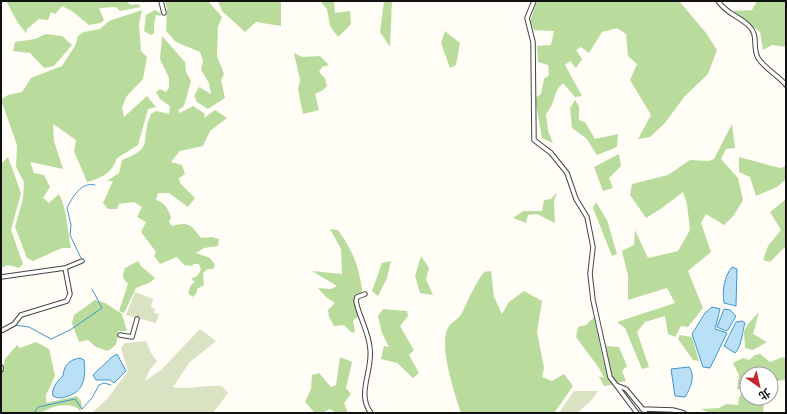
<svg xmlns="http://www.w3.org/2000/svg" width="787" height="414" font-family="Georgia,'Noto Sans TC',serif">
	<style>
		.forest { fill: #b9dc9c }
		.cemetery { fill: #d9e3c4 }
		.water { fill: #b9e0f7; stroke: #3f96cf }
		.lines { fill: none; stroke-linecap: round; stroke-linejoin: round }
		.stream { stroke: #3f96cf; stroke-width: 1 }
		.minor-casing { stroke: #444; stroke-width: 5.5 }
		.minor { stroke: #fff; stroke-width: 3.5 }
	</style>
	<rect width="100%" height="100%" fill="#fffdf5"/>
	<path class="forest" d="M6,1H126L131,5L138,4L141,7L120,11L116,7L99,8L104,20L101,23L89,25L72,11L62,6L55,14L51,12L48,20L39,19L27,29L26,33L18,23Z
		M165,1H208L222,17L218,27L217,56L224,74L221,80L225,98L208,109L197,102L194,96L199,87L211,94L209,83L201,70L203,61L200,52L176,42L166,31L167,8Z
		M218,1H281V26L256,22L245,32L222,11Z
		M320,1H334L335,13L350,11L351,24L338,37L330,26L327,9Z
		M384,1H392L390,47L380,32Z
		M537,1H679L706,33L717,50L708,74L685,96L664,124L650,137L638,139L651,115L630,80L637,64L628,56L626,34L617,28L602,32L589,53L581,47L576,50L582,59L576,68L570,61L565,65L582,96L575,97L563,83C552,93 557,101 546,114L548,131L553,143L542,138L535,98L541,94L544,79L549,75L548,65L538,62L537,46L551,45L554,31L534,30L530,21Z
		M757,1H786V47L772,45L763,50L760,32L733,11L752,10Z
		M142,10L139,24L141,51L147,57L143,79L126,97L122,108L124,117L147,96L156,107L148,109L138,145L117,158C112,173 102,178 87,182L74,151L76,140L53,124L54,141L63,169L30,162L34,173L44,175L50,187L43,198L49,203L59,194C68,212 67,230 71,248H62L33,261L27,258L15,227L23,199L24,182L16,167L17,145L1,100L8,95L22,92L31,78L62,66L75,46L78,36L84,32L100,29L109,21Z
		M155,10L162,14L160,16L156,15L154,24V33L151,35L144,31L146,15Z
		M445,31L460,43L456,65L450,68L441,43Z
		M46,34L62,36L72,45L54,66L44,68L30,53L13,51L15,42L35,39Z
		M162,36L185,62L186,72L191,81L184,106L178,110L180,113L193,106L205,114L204,118L215,110L227,118L210,131L203,146L180,151L171,162L182,165L185,174L179,178L180,183L195,198L188,207L169,193H158L156,200C165,202 168,209 171,217L169,222L172,226C189,221 191,225 201,238L212,237L219,239L218,246L204,248L196,253L210,258L215,265L213,269H208L203,273L204,285L197,289V292L193,297L188,293L191,285L195,282L191,279L197,276L201,270L199,264H194L191,266L184,265L177,257L160,264L154,256L156,252L141,232L146,222L137,217L142,207L134,202L119,204L117,209H108L103,203L113,181H107L119,173L122,160C156,147 139,142 151,114L156,111L169,114L170,106L160,99L156,92L160,89L166,92L169,88V78L160,59Z
		M294,53L302,57L320,56L329,65L322,67L319,72L325,78L327,86L323,90L315,94L319,110L303,114L298,89L300,80Z
		M575,100L579,106V120L585,122L595,139L618,134L617,147L597,155L586,138L572,128L570,108Z
		M732,124L735,148L726,149L721,159L738,178L743,200L734,215L724,225L706,214L701,223L711,252L688,271L703,308L688,327L681,326L675,337L668,334L665,316L645,322L637,332L649,367L642,369L625,328L617,322L675,303L667,288L628,300V276L622,251L634,245L635,230L648,258L678,251L690,230L687,204L683,192L662,208L646,218L630,195L632,184L668,175L690,160L709,161L714,159Z
		M619,154L621,166L609,178L613,188L603,191L594,167Z
		M8,157L21,193L11,230L23,264L19,268L8,265L1,268V164Z
		M739,157L780,168L786,166V179L777,187L756,196L750,177L739,172Z
		M557,192L554,201L555,223L537,214L528,215L526,223L513,218L523,211H542L544,200L551,199Z
		M786,199V246L770,262L763,260L768,246L781,230L770,212Z
		M596,202L607,220L617,254L612,256L593,208Z
		M330,229L338,230C354,252 360,270 363,297L357,298L361,315L353,320L355,332L352,333L344,325L334,326L329,317L328,310L335,303L326,297L318,288L331,289L337,286L312,271L342,274L341,249Z
		M421,256L429,268L426,279L433,295L420,293L415,276Z
		M138,261L141,266L155,278L151,282L136,288L124,313L119,311L128,284C122,278 122,276 125,268Z
		M391,261L387,278L378,296L372,291L382,263Z
		M491,271L494,297L502,314L509,302L524,291L542,301L537,332L544,368L542,377L552,381L564,374L573,386L554,413H461C455,394 437,343 449,326C453,321 459,319 462,313C469,299 474,285 484,272Z
		M95,300L105,303L122,314L127,331H118C117,342 118,346 107,351L96,347L88,340L79,342L72,323L74,315Z
		M383,309L407,311L408,316L400,326L414,350L409,355L419,373L413,378L397,363L381,359L384,346L389,347L382,333L378,316Z
		M759,312L753,334L767,342L753,350L745,348L744,332L747,325Z
		M594,317L603,360L612,385L604,386L599,376L604,378L599,368L576,337L578,327L586,325Z
		M680,335L692,337L699,361L693,360L678,339Z
		M36,342L49,349L55,376L46,395V403L77,396L81,401L82,408L80,411C73,401 49,406 42,413H1V376L5,359L17,345L20,348Z
		M606,346L619,347L627,366L622,371L626,381L616,383L612,378Z
		M760,354L770,362L783,357L786,359V379L775,382L777,384L771,391V374H747V398H765L763,412L710,413L701,409L719,408L726,404L738,405L739,397L745,391L737,389L739,375L733,363L743,358L749,360L755,355Z
		M340,357L352,362L346,388L351,394L344,403L348,413H336L330,409L324,412H314L305,402L311,389L312,375L319,373L331,387L336,385Z"/>
	<path class="cemetery" d="M135,292L153,299L151,307L155,309L154,313L159,314L156,323L126,315Z
		M200,329L216,341L189,363L173,387C189,390 205,385 222,386L228,393L213,413H92L107,399L128,371L121,348L125,343L146,341L151,353L157,361L149,371L145,381L161,370Z
		M574,391H598L591,401L577,413H559Z"/>
	<path class="water" d="M732,267L737,269L736,306L724,303C722,291 724,277 732,267Z
		M712,307L720,309L715,329L727,333L710,368L703,367L692,334L705,313Z
		M724,309L730,310L736,316L728,330L726,331L717,327Z
		M742,321L745,323C742,332 742,346 735,353L724,346L736,322Z
		M117,354L126,371L114,383L110,380H96L93,375L112,357Z
		M80,358L84,360C86,375 85,391 68,396C63,398 58,399 53,396C51,389 57,381 63,376C64,365 69,360 80,358Z
		M689,367C696,376 690,389 685,397L675,396L671,369Z"/>
	<g class="lines">
		<path class="stream" d="M81,258L70,235L71,225L67,208C72,198 81,181 95,185
			M14,325L29,327L51,339L70,330L102,308L92,289
			M34,413L38,407L75,399L82,409L92,398L99,385L104,383L111,385"/>
		<g class="minor-casing">
			<path id="minor" d="M161,1L164,13
				M534,1L527,18L533,42L534,140L551,153L567,173L576,199L587,217L593,247L590,274L593,300L610,377L637,413
				M718,1C729,16 738,15 749,26C759,35 752,47 758,58C766,70 779,76 786,85
				M1,277L65,268L82,261
				M365,294L357,297L356,301C359,317 369,332 370,349C373,371 356,394 371,413
				M1,331L14,324L21,315L67,301L70,294L65,268
				M120,335L132,337L137,319
				M1,367V370
				M616,385L626,389L646,413
				M642,409L673,410L684,413"/>
		</g>
		<use href="#minor" class="minor"/>
	</g>
	<rect width="787" height="414" fill="none" stroke="#111111" stroke-width="4"/>
	<g transform="translate(759 386) rotate(146)"><circle r="19" fill="#ffffff" stroke="#a0a0a0"/>
	<path d="M0-3L7 15L0 10L-7 15Z" fill="#c4262e"/>
	<text y="-6" font-size="11" font-weight="bold" text-anchor="middle" fill="#111111">北</text>
	</g>
</svg>
